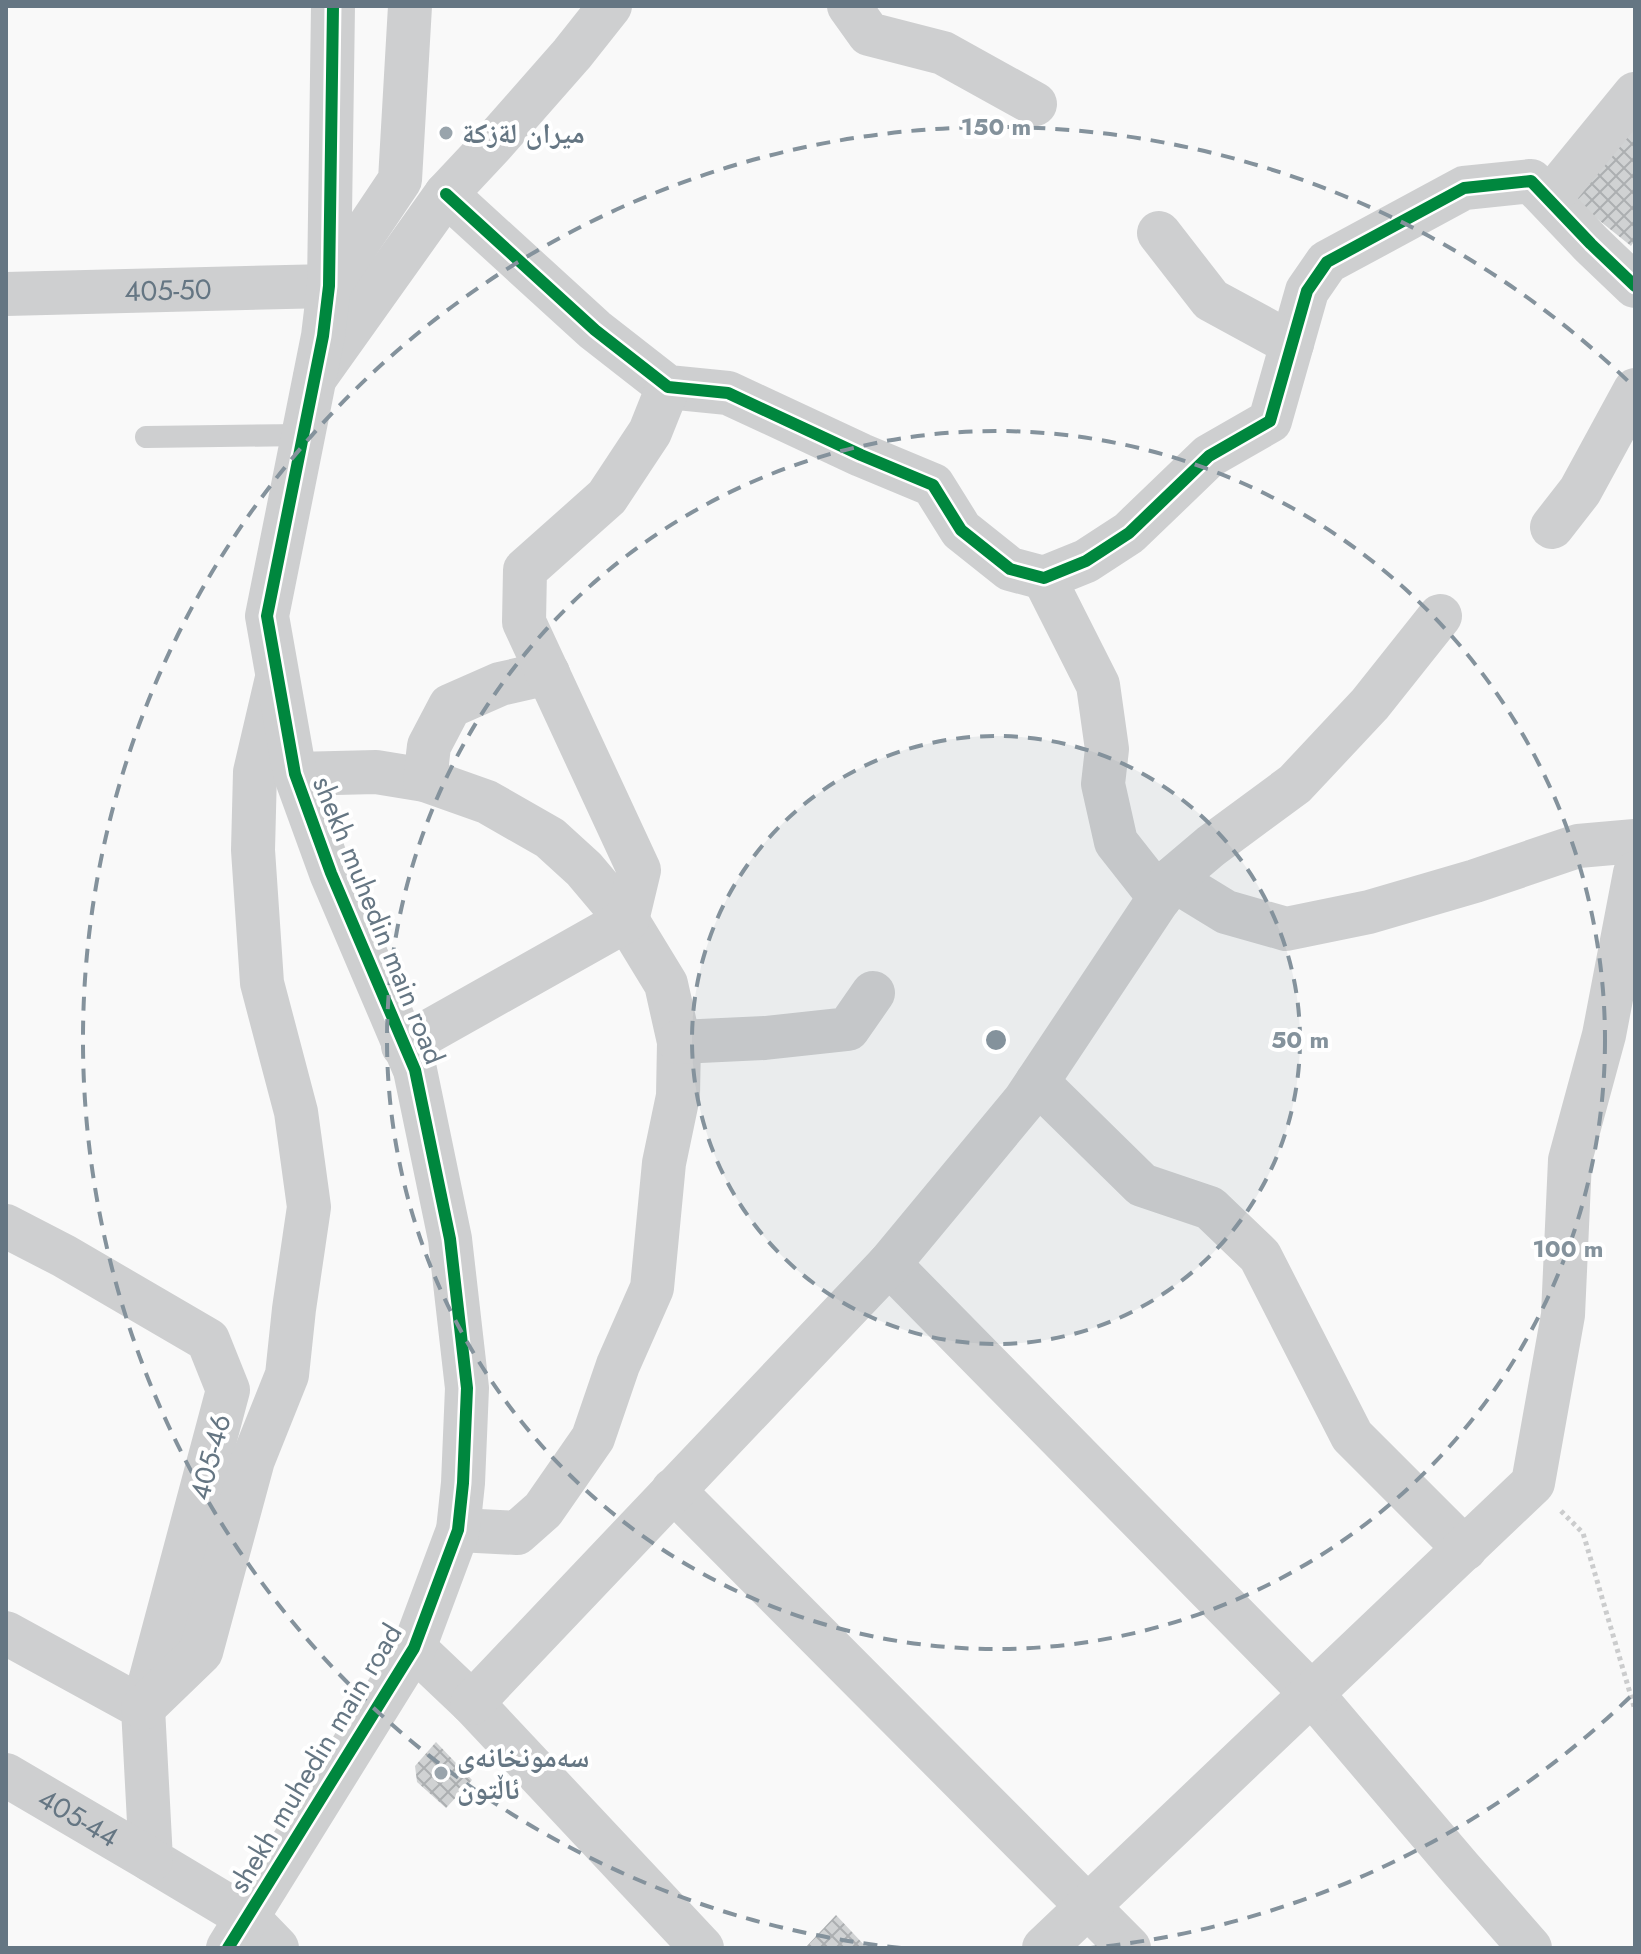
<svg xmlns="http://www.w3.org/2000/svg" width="1641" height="1954" font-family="Jost,'Noto Naskh Arabic',sans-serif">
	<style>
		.building { fill: url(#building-cross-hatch) }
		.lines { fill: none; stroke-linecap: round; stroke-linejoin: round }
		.path { stroke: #cbcccd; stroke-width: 5; stroke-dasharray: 4 4; stroke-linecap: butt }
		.service { stroke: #cecfd0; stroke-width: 22 }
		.minor { stroke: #cecfd0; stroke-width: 44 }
		.tertiary { stroke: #cecfd0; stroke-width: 44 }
		.cycleway-casing { stroke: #fff; stroke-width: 17 }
		.cycleway { stroke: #00873e; stroke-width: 12 }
		.ring { fill: none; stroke: #84929c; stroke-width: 4; stroke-dasharray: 14 10 }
		.poi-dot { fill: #99a4ac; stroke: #fff; stroke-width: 3 }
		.labels { text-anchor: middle; stroke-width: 8; stroke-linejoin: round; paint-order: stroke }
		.poi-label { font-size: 28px; font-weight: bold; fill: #657683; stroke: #fff; text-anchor: start }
		.street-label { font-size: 28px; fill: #657683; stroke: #fff }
		.centre { fill: #84929c; stroke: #fff; stroke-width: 4 }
		.ring-label { font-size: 24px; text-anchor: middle; font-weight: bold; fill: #84929c; stroke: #fff; stroke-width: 8; stroke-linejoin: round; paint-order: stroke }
	</style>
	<defs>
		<pattern id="building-cross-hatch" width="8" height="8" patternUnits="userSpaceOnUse" patternTransform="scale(2)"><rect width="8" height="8" fill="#d0d2d3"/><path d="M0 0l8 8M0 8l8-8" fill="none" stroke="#acafb1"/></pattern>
	</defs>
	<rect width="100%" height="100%" fill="#f9f9f9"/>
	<path class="building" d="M1635,119V240L1631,246L1575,201Z
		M436,1742L472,1780L446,1808L417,1782L415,1766Z
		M836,1915L867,1948H805Z"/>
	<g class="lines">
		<path class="path" d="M1561,1511L1583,1533L1635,1710"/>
		<path class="service" d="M146,437L303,435"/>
		<g class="minor">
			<path d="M849,6L869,34L943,53L1035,104"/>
			<path d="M446,194L595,330L668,387L728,393L861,455L933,485L961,530L1010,569L1044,578L1086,561L1129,533L1209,456L1270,421L1307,291L1327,262L1464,188L1531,181L1591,244L1635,286"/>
			<path d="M1549,199L1635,94"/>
			<path d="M1159,233L1211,300L1292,344"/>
			<path id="s1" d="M6,294L329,286"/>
			<path d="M315,378L446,194L491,146L572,54L610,6"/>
			<path d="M1552,527L1580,491L1635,390"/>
			<path d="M1044,578L1098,685L1107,749L1103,784L1116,842L1160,898"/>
			<path d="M295,774L376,772L425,780L487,802L550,838L584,869L627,920L666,984L679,1042L678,1096L664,1163L652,1288L618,1365L593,1438L543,1510L517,1533L458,1530"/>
			<path d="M425,780L429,746L450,706L500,684L548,673"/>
			<path d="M1172,879L1226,912L1286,929L1369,912L1475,881L1578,846L1635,841"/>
			<path d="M679,1042L765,1038L848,1029L873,993"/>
			<path d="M403,1046L627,920L639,870L524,622L525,570L607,497L650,432L668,387"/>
			<path d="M1037,1082L1142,1185L1210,1208L1260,1256L1352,1436L1465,1549"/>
			<path d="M6,1226L64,1256L208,1340L228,1390L143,1708"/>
			<path d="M889,1264L1312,1694L1460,1868L1530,1948"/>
			<path d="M673,1490L1129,1948"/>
			<path d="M6,1633L143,1708L151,1860L248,1918L277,1948"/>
			<path d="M414,1648L472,1703L702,1948"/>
			<path d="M472,1703L889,1264L1025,1100L1172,879L1211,846L1295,784L1370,704L1440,616"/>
			<path d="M143,1708L201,1652L253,1460L287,1375L294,1309L309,1207L296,1112L262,983L253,850L255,772L277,678"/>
			<path id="s2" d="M6,1775L151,1860"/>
			<path d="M1044,1948L1533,1483L1563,1315L1570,1160L1604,1035L1635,873"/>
		</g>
		<path class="tertiary" d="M329,286L400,180L410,6
			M228,1948L414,1648L458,1530L463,1483L467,1388L450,1239L415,1070L331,873L295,774L267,616L323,336L329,286L333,6"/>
		<g class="cycleway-casing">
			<path id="cycleway" d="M446,194L595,330L668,387L728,393L861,455L933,485L961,530L1010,569L1044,578L1086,561L1129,533L1209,456L1270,421L1307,291L1327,262L1464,188L1531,181L1591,244L1635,286
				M228,1948L414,1648L458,1530L463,1483L467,1388L450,1239L415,1070L331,873L295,774L267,616L323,336L329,286L333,6"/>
		</g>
		<use href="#cycleway" class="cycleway"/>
	</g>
	<circle cx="996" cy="1040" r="304" fill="#84929c" fill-opacity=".12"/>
	<g class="ring">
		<circle cx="996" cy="1040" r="304"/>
		<circle cx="996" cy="1040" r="609"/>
		<path d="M1630 1697A913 913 0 0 1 1091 1948M901 1948A913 913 0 1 1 1630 383"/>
	</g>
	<g class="poi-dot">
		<circle cx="446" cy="133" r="8"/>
		<circle cx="441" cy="1773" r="8"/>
	</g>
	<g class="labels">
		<g class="poi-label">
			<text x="462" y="143">ميران لةزكة</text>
			<text x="457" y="1767">سەمونخانەی<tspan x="457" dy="32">ئاڵتون</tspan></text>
		</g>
		<g class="street-label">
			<text dy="10" stroke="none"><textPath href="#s1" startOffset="162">405-50</textPath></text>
			<text transform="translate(379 920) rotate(68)" y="10">shekh muhedin main road</text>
			<text transform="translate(210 1457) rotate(-75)" y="10">405-46</text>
			<text transform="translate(315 1758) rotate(-59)" y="10">shekh muhedin main road</text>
			<text dy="10" stroke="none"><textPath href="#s2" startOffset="84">405-44</textPath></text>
		</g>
	</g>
	<circle cx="996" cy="1040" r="12" class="centre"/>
	<g class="ring-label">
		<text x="996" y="135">150 m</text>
		<text x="1300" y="1048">50 m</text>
		<text x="1568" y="1257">100 m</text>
	</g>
	<rect width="1641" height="1954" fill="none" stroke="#657683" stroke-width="16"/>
</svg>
